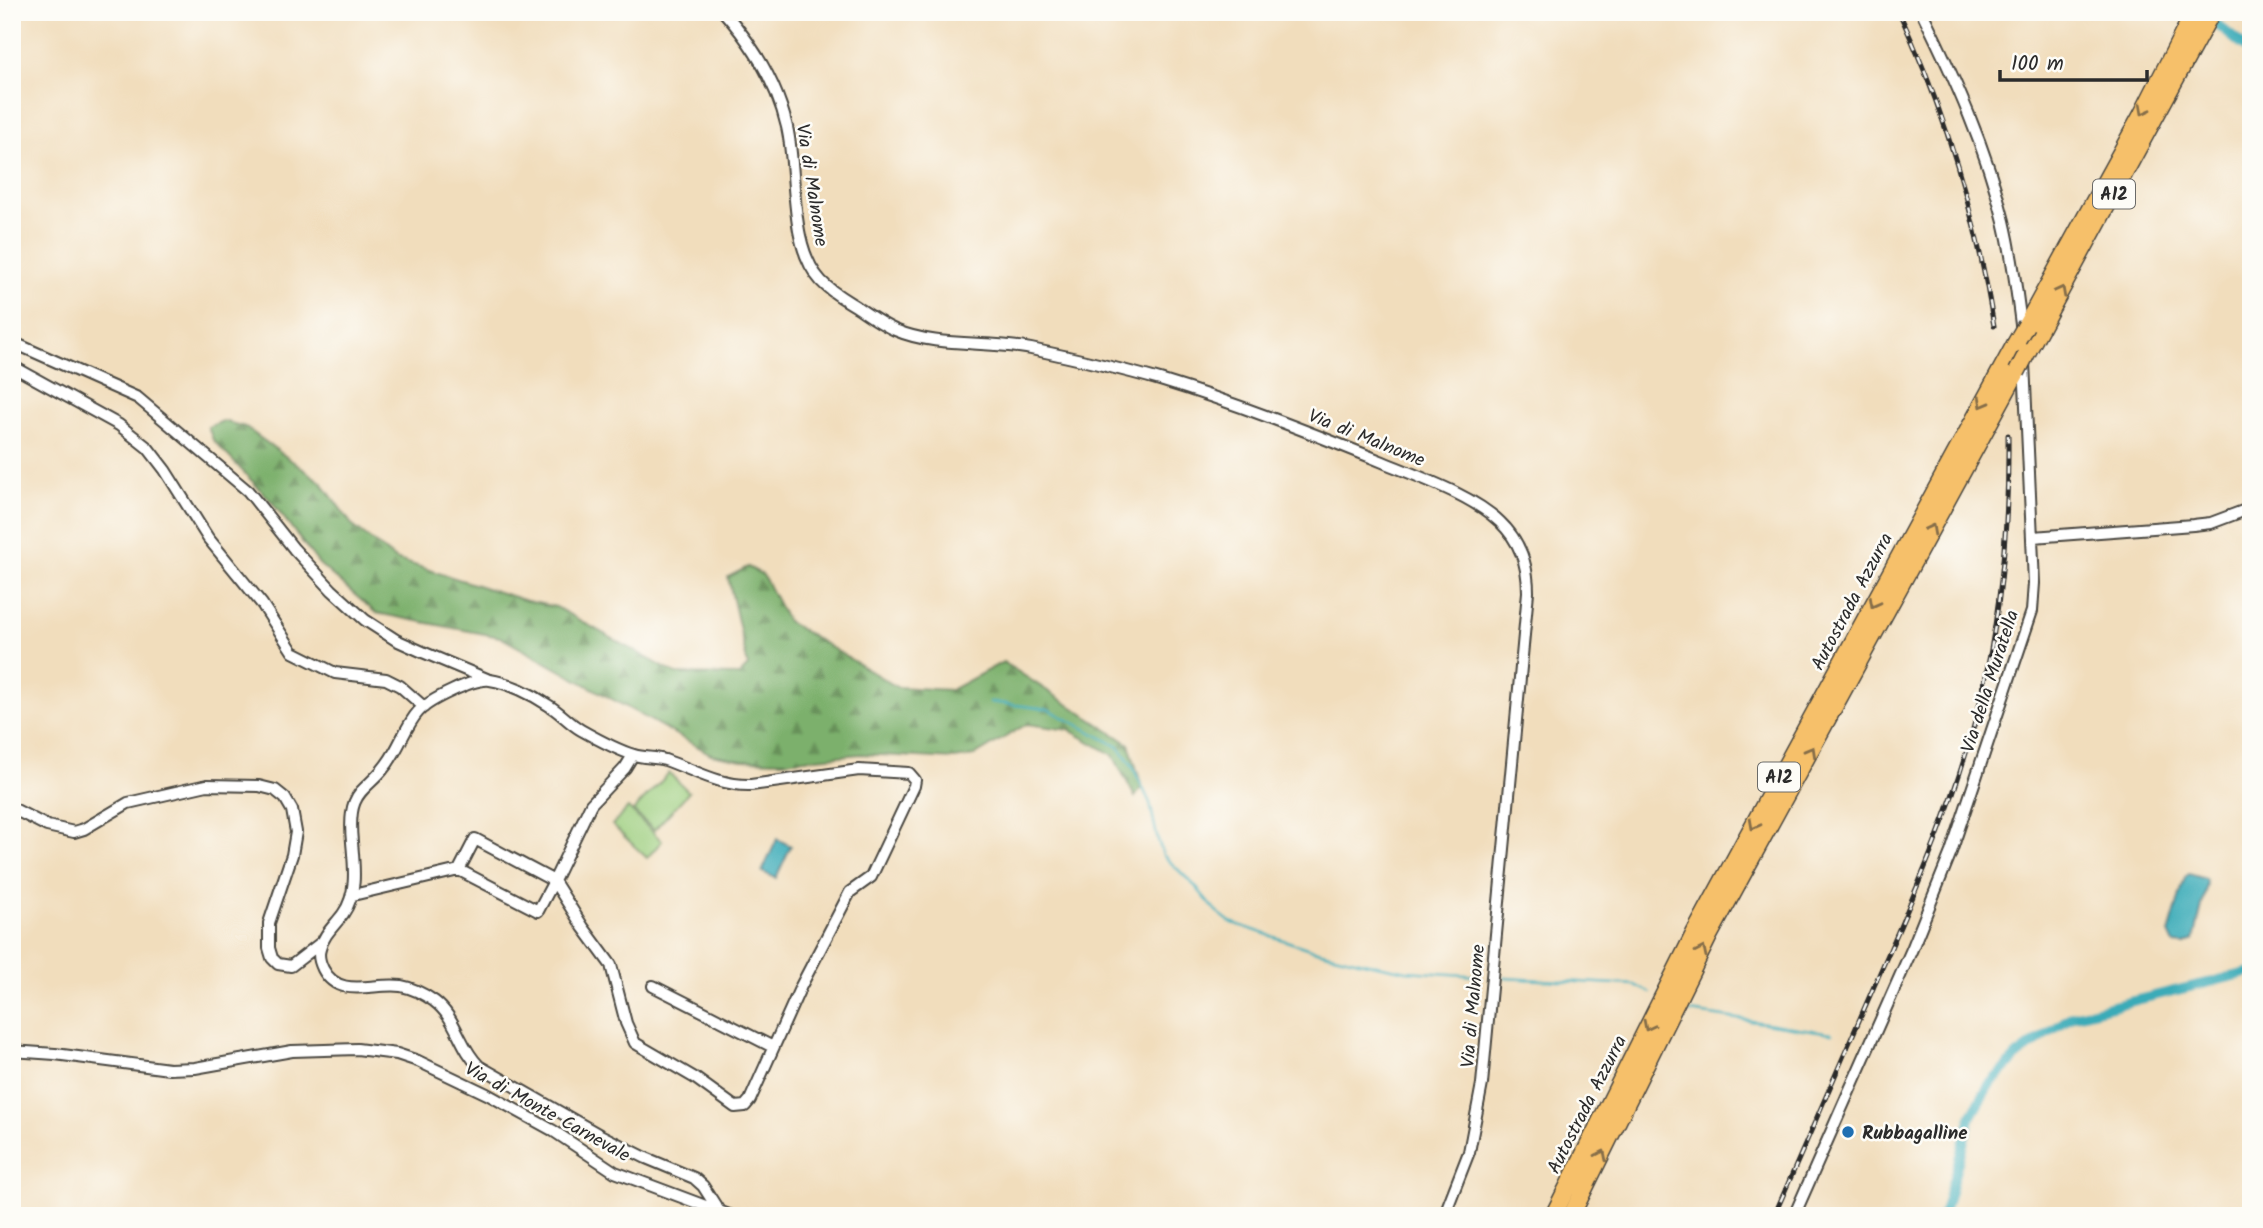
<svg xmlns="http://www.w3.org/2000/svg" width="2263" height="1228" font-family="Kalam,sans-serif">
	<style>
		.forest { fill: url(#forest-firs); stroke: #546e4c; stroke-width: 2 }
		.pitch { fill: #9bcd7d; stroke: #637c54; stroke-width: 2 }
		.water { fill: #3babb8; stroke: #336b72; stroke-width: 2 }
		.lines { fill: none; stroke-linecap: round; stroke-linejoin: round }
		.stream { stroke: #3babb8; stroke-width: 2.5 }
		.canal { stroke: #3babb8; stroke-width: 10 }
		.minor-casing { stroke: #494641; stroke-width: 14 }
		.highway-casing { stroke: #494641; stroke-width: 19 }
		.minor { stroke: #fff; stroke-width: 10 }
		.highway { stroke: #f6c06b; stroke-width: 16 }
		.rail-casing { stroke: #2b2b2b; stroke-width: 5 }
		.rail { stroke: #fdfcf7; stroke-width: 2.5; stroke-dasharray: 8; stroke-linecap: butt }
		.highway-bridge-casing { stroke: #494641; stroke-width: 19; stroke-linecap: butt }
		.highway-bridge { stroke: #f6c06b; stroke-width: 16 }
		.oneway { stroke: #866e48 }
		.poi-dot { fill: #1f6fb2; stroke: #fdfcf7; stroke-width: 2.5 }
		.labels { text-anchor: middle; stroke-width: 5; stroke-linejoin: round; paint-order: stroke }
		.shield { fill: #fdfcf7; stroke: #6a6a68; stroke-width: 2 }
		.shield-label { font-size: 18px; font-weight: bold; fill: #2b2b2b }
		.street-label { font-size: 19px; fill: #2b2b2b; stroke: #fdfcf7 }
		.poi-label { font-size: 19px; font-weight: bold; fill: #2b2b2b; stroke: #fdfcf7; text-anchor: start }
	</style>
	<defs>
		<pattern id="forest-firs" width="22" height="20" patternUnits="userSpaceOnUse" patternTransform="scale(1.75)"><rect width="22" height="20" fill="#7cb06c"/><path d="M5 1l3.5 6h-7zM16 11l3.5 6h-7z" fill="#668f59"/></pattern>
	</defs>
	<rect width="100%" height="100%" fill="#fdfcf7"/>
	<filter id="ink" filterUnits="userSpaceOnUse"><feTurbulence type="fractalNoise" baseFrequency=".0143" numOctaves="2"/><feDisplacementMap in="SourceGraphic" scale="14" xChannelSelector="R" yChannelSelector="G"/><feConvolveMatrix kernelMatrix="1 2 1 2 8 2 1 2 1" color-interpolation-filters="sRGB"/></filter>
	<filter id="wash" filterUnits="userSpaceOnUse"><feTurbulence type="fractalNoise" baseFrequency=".00686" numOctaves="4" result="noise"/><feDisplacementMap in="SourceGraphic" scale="28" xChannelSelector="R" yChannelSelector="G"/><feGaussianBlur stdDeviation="1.57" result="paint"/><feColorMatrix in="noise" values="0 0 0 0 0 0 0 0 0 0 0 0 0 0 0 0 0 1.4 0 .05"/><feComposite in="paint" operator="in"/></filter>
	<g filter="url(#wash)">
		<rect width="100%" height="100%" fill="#f1ddbc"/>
		<path class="forest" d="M223,421L245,427L321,482L353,526L395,559L527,601L556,607L676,674L739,675L748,666L728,577L748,567L763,575L787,621L897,687L951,690L1003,662L1129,744L1142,787L1135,797L1113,755L1069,730L1027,724L974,756L955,759L861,754L783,761L742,760L711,754L500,637L376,613L319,564L271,501L213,440L208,427Z"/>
		<path class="pitch" d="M669,773L689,792L654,830L633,811Z
			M628,808L662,841L647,858L612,825Z"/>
		<path class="water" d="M777,839L791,846L776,878L762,872Z
			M2189,874L2206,879L2207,884L2194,940L2184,945L2174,944L2169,933L2185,877Z"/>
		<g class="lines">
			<path class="stream" d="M990,702L1048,709L1119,747L1132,765L1150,803L1157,837L1163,855L1195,886L1216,911L1230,922L1313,950L1372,964L1407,971L1480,976
				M1505,978L1635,985L1650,993
				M1690,1012L1832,1033"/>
			<path class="canal" d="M2204,14L2251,52
				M1943,1216L1971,1116L1989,1085L2018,1055L2072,1016L2251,972"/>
		</g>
	</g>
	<g filter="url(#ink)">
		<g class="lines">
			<g class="minor-casing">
				<path id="minor" d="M724,12C754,46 777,83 787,127C798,174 788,245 821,281C831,292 844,299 857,307C869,315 881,324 895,330C937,348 987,340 1031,349C1074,358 1118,368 1160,380C1236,403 1309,432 1383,462C1419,477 1472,495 1500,522C1520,541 1528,565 1528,592L1482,1084L1469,1152L1444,1216
					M1922,12C1955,79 1986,148 2004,221C2013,257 2017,295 2022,332
					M12,342L138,398L248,491L294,549L332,590L365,620L396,640L425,653L487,679
					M12,366L119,425L148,448L165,470L208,538L262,604L293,652L335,673L386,679L400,686L424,707
					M2033,537L2193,525L2211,523L2251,508
					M633,755L625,768L591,804L554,881L583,927L611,965L626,1023L635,1043L695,1078L735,1107L745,1106L750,1100L801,986L850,892L871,877L914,786L915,780L909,773L859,770L751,785C720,786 694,770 665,760C655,757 644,758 634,755C617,750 597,739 581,730C569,723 560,712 548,705C532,694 509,683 490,680C474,678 429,700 418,712C408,723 402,740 394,753C370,796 346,781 352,842C354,866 358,893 343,914C335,925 323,935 320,949C318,955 320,963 323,969C339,1000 374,982 401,986C413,988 424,994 434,1001C457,1018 459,1047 479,1066L600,1135L646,1158L694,1178L703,1186L719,1211
					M12,808L47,826L74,832L84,829L128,803L207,785L259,786L275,790L285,798L292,810L296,832L292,855L269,923V948L272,958L278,964L291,966L322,942
					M475,839L554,881L538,911L459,870Z
					M353,895L459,870
					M653,986L773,1047
					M12,1051L55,1054L169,1069L195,1068L292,1051L357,1049L397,1054L418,1061L487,1094L552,1130L615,1172L732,1216
					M1794,1216L1912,949L1951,852L2032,611L2034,583L2024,362"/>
			</g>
			<g class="highway-casing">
				<path id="highway" d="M2026,325L2142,114L2194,12
					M2028,351L2212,12
					M1553,1216L1695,932L2015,344
					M1571,1216L1709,936L2017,372"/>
			</g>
			<use href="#minor" class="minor"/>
			<use href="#highway" class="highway"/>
			<g class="rail-casing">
				<path id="rail" d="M1899,12C1946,113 1976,216 1994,326
					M1774,1216C1809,1136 1843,1057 1878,977C1918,887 1958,795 1981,698C2001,612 2009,524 2008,435"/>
			</g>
			<use href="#rail" class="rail"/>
			<g class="highway-bridge-casing">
				<path id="highway-bridge" d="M2015,344L2026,325
					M2017,372L2028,351"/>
			</g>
			<use href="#highway-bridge" class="highway-bridge"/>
		</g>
		<defs><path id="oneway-chevron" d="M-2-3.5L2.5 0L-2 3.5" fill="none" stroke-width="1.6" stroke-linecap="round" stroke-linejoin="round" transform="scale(1.75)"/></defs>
		<g class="oneway">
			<use href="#oneway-chevron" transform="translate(2144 110) rotate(118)"/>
			<use href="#oneway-chevron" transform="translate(2061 291) rotate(-62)"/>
			<use href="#oneway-chevron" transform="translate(1983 403) rotate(119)"/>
			<use href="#oneway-chevron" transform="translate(1931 529) rotate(-62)"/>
			<use href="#oneway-chevron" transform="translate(1874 603) rotate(118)"/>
			<use href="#oneway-chevron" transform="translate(1811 751) rotate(-61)"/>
			<use href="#oneway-chevron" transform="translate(1754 825) rotate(118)"/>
			<use href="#oneway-chevron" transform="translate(1702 951) rotate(-64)"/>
			<use href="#oneway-chevron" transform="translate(1648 1026) rotate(117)"/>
			<use href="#oneway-chevron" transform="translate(1602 1155) rotate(-64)"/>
		</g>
	</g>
	<circle class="poi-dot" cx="1848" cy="1132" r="7"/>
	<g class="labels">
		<g class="shield">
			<rect x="2093" y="179.5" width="42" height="29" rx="5"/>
			<rect x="1758" y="762.5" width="42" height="29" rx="5"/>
		</g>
		<g class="shield-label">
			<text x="2114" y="200">A12</text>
			<text x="1779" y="783">A12</text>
		</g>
		<g class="street-label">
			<text transform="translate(813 185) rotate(81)" y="7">Via di Malnome</text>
			<text transform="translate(1367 437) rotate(22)" y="7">Via di Malnome</text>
			<text transform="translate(1851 601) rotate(-62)" y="7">Autostrada Azzurra</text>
			<text transform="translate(1989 681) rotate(-72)" y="7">Via della Muratella</text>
			<text transform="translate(1472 1006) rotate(-85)" y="7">Via di Malnome</text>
			<text transform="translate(1586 1104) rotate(-63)" y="7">Autostrada Azzurra</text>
			<text transform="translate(548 1111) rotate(29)" y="7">Via di Monte Carnevale</text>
		</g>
		<g class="poi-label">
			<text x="1862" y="1139">Rubbagalline</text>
		</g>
	</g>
	<rect width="2263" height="1228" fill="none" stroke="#fdfcf7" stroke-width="42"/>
	<path d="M2000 70v10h147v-10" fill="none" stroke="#2b2b2b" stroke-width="3.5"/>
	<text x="2011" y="70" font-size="21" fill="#2b2b2b" stroke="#fdfcf7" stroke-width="5" paint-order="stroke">100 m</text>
</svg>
